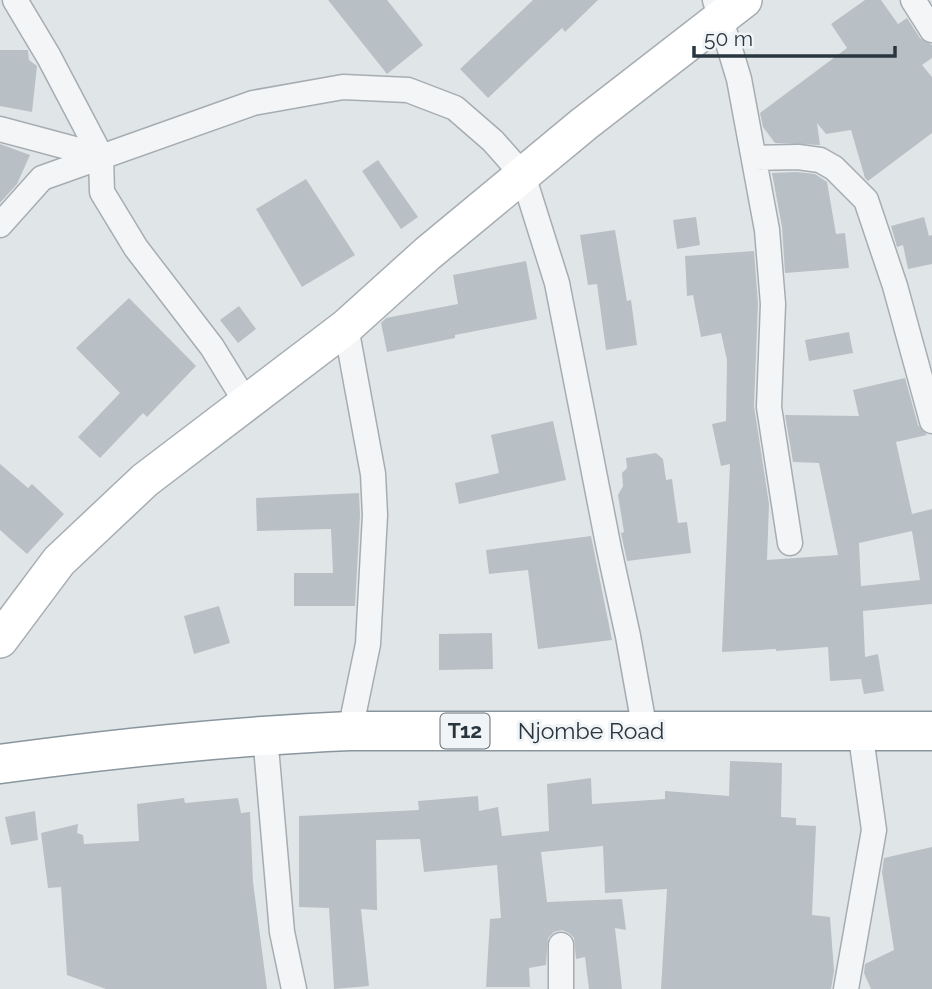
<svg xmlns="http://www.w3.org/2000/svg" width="932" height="989" font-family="Raleway,sans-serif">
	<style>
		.building { fill: #b8c0c5; fill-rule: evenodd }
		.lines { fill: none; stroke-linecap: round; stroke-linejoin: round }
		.street-casing { stroke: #a6adb2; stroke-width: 27 }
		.secondary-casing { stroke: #a6adb2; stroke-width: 38 }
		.highway-casing { stroke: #89969e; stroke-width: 41 }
		.street { stroke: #f3f5f7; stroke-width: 24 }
		.secondary { stroke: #fff; stroke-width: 35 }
		.highway { stroke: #fff; stroke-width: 38 }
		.labels { text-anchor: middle; stroke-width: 6; stroke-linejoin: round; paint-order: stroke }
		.shield { fill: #f0f4f6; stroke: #656f76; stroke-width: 2 }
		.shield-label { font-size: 21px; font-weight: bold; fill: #2a363f }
		.street-label { font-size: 23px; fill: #2a363f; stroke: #f0f4f6 }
	</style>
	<rect width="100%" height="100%" fill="#e0e5e8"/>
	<path class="building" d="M328,0H387L423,45L387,74Z
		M533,0H598L565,32L562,28L488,98L460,69Z
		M865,0H881L898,24L907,18L920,38L932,45V58L922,65L932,77V133L868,181L865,178L851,130L826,134L817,123L820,145L775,143L763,127L760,113L847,48L831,24Z
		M0,50H28L29,60L37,66L32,112L0,106Z
		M0,144L30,155L17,184L0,203Z
		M378,160L418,217L401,229L362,171Z
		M797,172L815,174L827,182L836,234L845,233L849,268L785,273L782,227L772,173Z
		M306,179L355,255L302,287L256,209Z
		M696,217L700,245L677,249L673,220Z
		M924,217L929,236L932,235V264L908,269L903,245L897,247L891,226Z
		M615,230L627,301L631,300L637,345L606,350L597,284L588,285L580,235Z
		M754,251L758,304L754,406L769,504L767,560L838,555L819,463L793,462L785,415L859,416L853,390L905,378L918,425L927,435L896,442L912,514L932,509V604L863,611L865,657L878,654L884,691L864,694L861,679L830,681L828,647L776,651V649L722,652L730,464L721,466L712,424L726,421L727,360L721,333L701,337L693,295L687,296L685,256ZM912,531L920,580L861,586L859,543Z
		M526,261L537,319L455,335V338L387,352L381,323L386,318L458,304L453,275Z
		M129,298L196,366L147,417L143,413L100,458L78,437L120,393L76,348Z
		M239,306L256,329L238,343L220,320Z
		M849,332L853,353L809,361L805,340Z
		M553,421L566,480L459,504L455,483L499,473L491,435Z
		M656,453L663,459L666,480L672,479L678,523L687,522L691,553L627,561L621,533L624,532L618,495L623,486L622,473L627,468L626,458Z
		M0,464L28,488L32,484L64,514L27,554L0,530Z
		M359,493L360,515L355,606H294V573H333L331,529L257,531L256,498Z
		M591,536L612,640L538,649L528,570L489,574L486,550Z
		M219,606L230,643L194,654L184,616Z
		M492,633L493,669L439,670V634Z
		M730,761L782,763L781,817L796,818V825L816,826L812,915L830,917L834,971L831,989H661L667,889L605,893L603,846L541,852L547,902L622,899L626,930L615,928L622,989H589L585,957L576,959L574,938L569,933L562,930L554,932L548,938L546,965L529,968L530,987H486L490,919L501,918L497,865L424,872L420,839L376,840L377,910L361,909L369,986L334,989L329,908L299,907V816L419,810L418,801L478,796L479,811L498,807L502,836L549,831L547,784L591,778L592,804L665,799V791L729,796Z
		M184,798L185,803L238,798L241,813L250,812L253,882L267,989H106L67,975L61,887L48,888L41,833L78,824L77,833L83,835L84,844L139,841L137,804Z
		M35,811L38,840L11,845L5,817Z
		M932,847V989H871L864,973L865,964L894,950L882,872L884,858Z"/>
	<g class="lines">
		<g class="street-casing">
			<path id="street" d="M15,0L49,57L101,156
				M715,0L739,79L767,230L773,304L769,407L790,543
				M913,0L932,30
				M0,129L101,156L102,192L136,248L212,347L247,404
				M754,158L798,157L820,160L834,168L866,200L895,286L932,421
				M0,225L42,178L253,103L343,87L408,90L455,108L493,141L523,175L557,283L609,549L628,636L645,731
				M346,327L373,474L375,515L368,644L350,731
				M265,735L282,932L294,989
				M561,945V989
				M846,989L874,830L860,730"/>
		</g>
		<g class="secondary-casing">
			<path id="secondary" d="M0,640L59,561L145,480L346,327L427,254L584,124L744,0"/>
		</g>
		<g class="highway-casing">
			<path id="highway" d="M0,764C117,748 233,736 350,731H932"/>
		</g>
		<use href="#street" class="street"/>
		<use href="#secondary" class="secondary"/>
		<use href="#highway" class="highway"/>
	</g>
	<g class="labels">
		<rect class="shield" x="440.5" y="713.5" width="49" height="35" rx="5"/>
		<g class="shield-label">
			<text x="465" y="738">T12</text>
		</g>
		<g class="street-label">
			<text x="591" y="739">Njombe Road</text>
		</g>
	</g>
	<path d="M694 46v10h201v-10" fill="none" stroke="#2a363f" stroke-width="3.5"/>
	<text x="704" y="46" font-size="21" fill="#2a363f" stroke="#f0f4f6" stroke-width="5" paint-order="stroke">50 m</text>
</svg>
